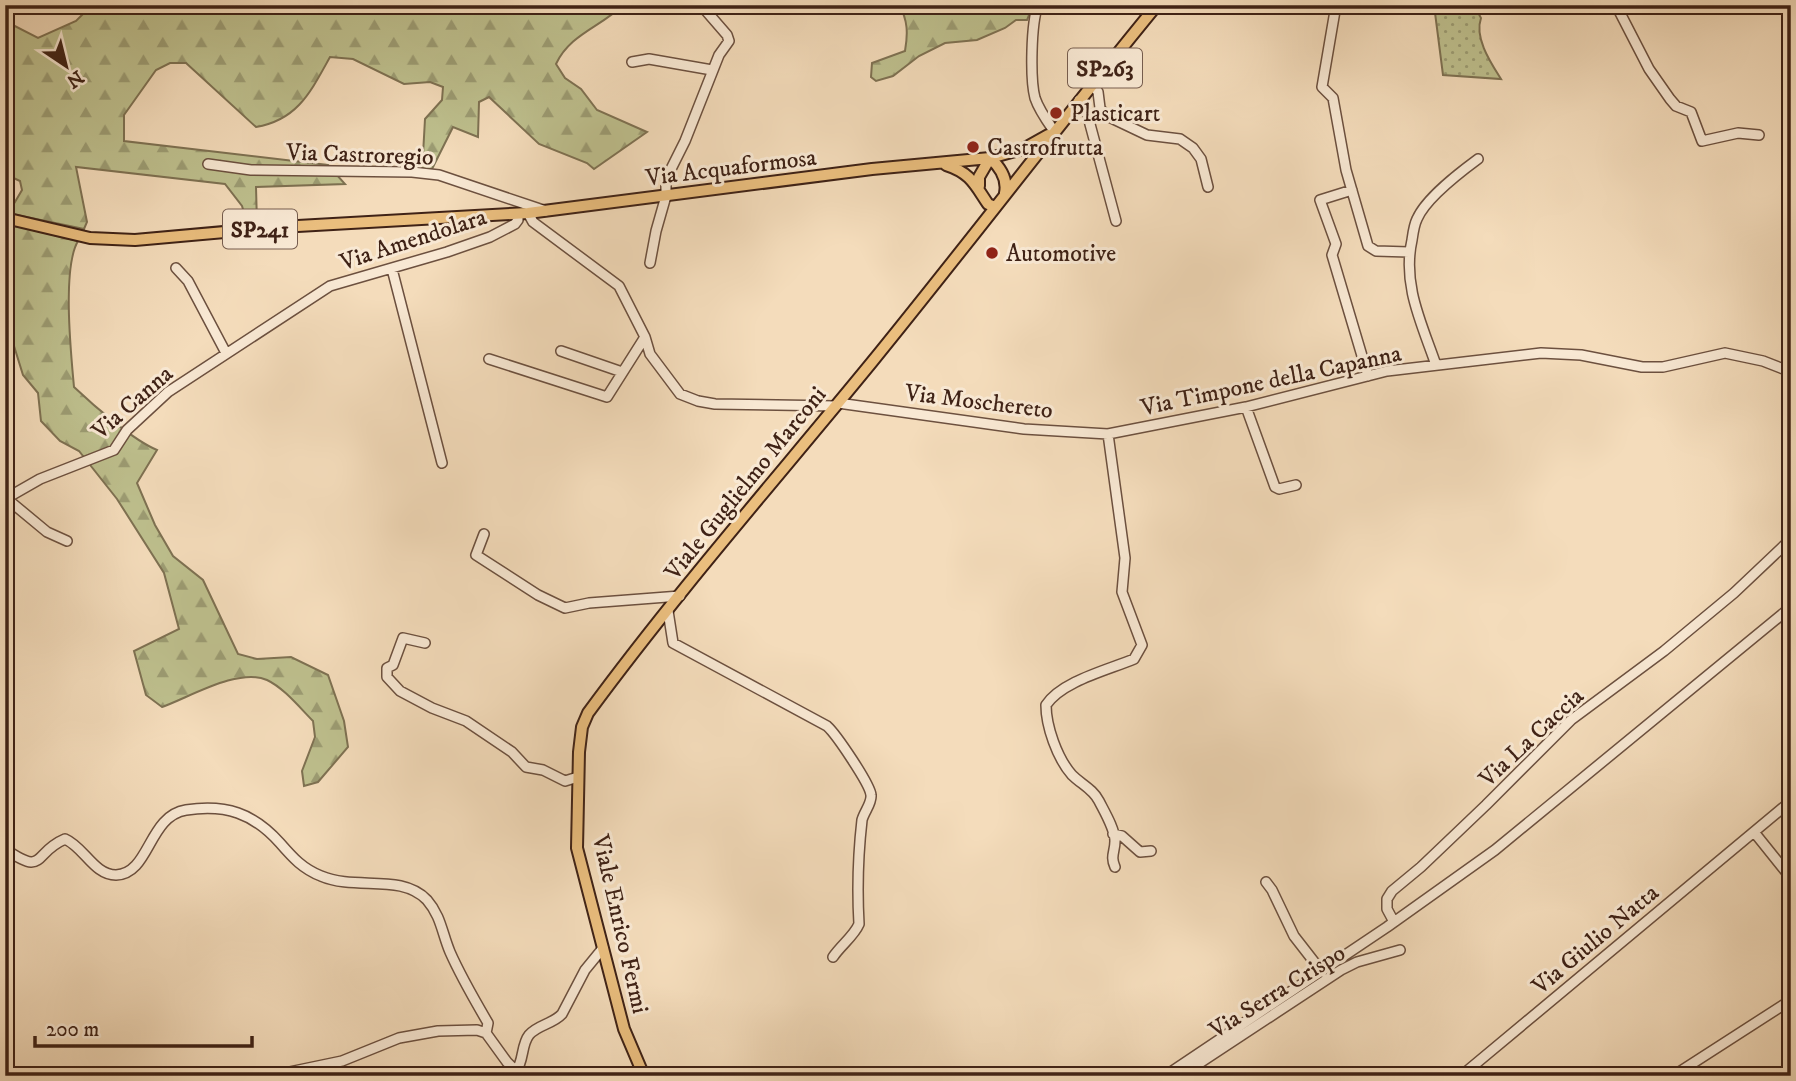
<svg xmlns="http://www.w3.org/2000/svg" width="1796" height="1081" font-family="'IM FELL DW Pica',serif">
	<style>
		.grass { fill: url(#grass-dots); stroke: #7e7152; stroke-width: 2 }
		.forest { fill: url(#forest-firs); stroke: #7e7152; stroke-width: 2 }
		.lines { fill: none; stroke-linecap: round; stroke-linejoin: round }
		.minor-casing { stroke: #6c503f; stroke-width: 12 }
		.major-casing { stroke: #3f2216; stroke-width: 14 }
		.minor { stroke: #f8e8d3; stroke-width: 9 }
		.major { stroke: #eabe7e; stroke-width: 10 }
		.poi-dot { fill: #8f2418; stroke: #f8e8d3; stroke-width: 2.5 }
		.labels { text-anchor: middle; stroke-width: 6; stroke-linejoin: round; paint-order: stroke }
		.shield { fill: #f8e8d3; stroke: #765d4f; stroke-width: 2 }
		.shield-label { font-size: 23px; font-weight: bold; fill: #3f2216 }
		.poi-label { font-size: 24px; fill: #3f2216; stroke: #f8e8d3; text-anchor: start }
		.street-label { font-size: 24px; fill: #3f2216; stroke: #f8e8d3 }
	</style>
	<defs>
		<pattern id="grass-dots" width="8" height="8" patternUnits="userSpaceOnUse" patternTransform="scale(1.75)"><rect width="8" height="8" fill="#bec08e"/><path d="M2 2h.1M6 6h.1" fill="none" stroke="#9c9c73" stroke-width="1.8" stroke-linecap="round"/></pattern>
		<pattern id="forest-firs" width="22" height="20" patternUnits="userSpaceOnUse" patternTransform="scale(1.75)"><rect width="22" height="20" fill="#bec08e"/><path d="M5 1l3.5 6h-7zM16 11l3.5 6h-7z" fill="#9c9c73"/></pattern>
	</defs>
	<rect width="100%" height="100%" fill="#f4dcbb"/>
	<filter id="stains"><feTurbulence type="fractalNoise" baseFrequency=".00286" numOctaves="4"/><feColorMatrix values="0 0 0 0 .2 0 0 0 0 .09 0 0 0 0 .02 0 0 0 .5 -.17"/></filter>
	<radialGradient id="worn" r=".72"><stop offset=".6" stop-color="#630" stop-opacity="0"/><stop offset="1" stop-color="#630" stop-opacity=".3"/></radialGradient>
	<path class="grass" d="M1434,5H1474L1481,18C1474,38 1491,63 1501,79L1443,75Z"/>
	<path class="forest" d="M92,5H623C601,27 570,34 556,64L565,78L581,89L597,110L647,132L594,169L587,163L539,144L489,97L479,102L478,137L453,127L431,171L404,163L423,155L425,119L442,100L443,87L430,82L404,84L353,59L330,57C311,91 298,120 256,127L186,63H170L156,70L124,115V141L328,165L345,184L256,187L257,223L248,226L242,206L225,184L76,167L87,222L84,229L12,214V207L22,190L20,181L5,174V21L38,38L76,21Z
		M899,5H1033L1027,20H1016L1005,28L977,40L945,43L919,56L893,76L876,81L871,77L872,63L905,51C908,34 908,20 899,5Z
		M13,225L78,241C62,268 71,354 74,387C94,406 133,440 157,450L137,483L155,525L173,556L203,580L238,654L257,659L291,657L328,675L344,721L348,747L318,782L304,786L302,771L315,737L313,721C300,708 284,688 267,680C239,667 188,698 162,707L146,695L134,651L179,629L164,573L117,499L79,451L60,441L41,421L38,393L23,375L5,317V253Z"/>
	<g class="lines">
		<g class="minor-casing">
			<path id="minor" d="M1038,5C1031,23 1030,79 1035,98C1039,110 1047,121 1054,131
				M1336,5L1322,87L1333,98L1346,170L1368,246L1376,251L1409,252
				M1616,5L1649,69L1670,99L1676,106L1691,112L1702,141L1738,133L1759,135
				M632,62L649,59L712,70
				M1092,84L1098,92L1100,108L1105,115L1147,135L1180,139L1193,148L1201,159L1208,187
				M1079,100L1087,113L1116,221
				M208,164L251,170L412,172L439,175L546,211
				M1352,190L1320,200L1336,244L1332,255L1368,376
				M528,213L533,222L619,286L645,337L650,354L680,394L698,401L715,404L836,406
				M650,263L656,231L666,196V184L670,171L685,141L719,55L729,41L727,35L701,5
				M176,268L188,281L226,353
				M392,269L442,463
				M561,351L622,372
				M489,359L607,397L645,337
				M1436,365C1422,324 1402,285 1412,240C1413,233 1414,225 1417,219C1426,198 1459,173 1478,159
				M838,403L1024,429L1108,434L1246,407L1387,371L1541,353L1581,355L1642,367H1663L1725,353L1763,361L1791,372
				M1246,407L1275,487L1279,489L1296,485
				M1108,434L1125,558L1122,592L1142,645L1134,659C1108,670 1062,681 1046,705C1046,726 1057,758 1072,775C1081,784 1093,789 1099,801C1104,811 1115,829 1115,841C1115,852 1110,856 1115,867
				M5,479L11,495
				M6,498L47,532L67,541
				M5,499L40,479L114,450L127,430L168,392L330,286L447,252L490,237L515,224L518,220V214
				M484,534L476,555L538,595L565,608L589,603L680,596
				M668,611L673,643L827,726C836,734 870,784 871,795C872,803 864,812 862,820C858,855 857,889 859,924C854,936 841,945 833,957
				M425,643L403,638L393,665L387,668V677L400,691L432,708L466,721L512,752L526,767L543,770L565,781L578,777
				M1754,832L1791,878
				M1113,834L1122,836L1140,852L1151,851
				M5,849C46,877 32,853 65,839C84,847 94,875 116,875C150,874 148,816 186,810C226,804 253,813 280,843C293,858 303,869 321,876C356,891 401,873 427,900C441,916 442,933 450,952C461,977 474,999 488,1023L486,1033
				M1266,882L1272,890L1294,936L1322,972
				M1394,922L1387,909V899L1392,891L1421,867L1486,805L1571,720L1664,651L1734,593L1791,539
				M270,1076L342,1061L399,1038L438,1031L477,1030L486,1033L507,1062L516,1071C524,1061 521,1045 529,1035C537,1025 553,1024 562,1014L585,970L603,948
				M1165,1076L1387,927L1495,850L1791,607
				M1180,1076L1341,970L1357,962L1400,950
				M1461,1076L1791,801
				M1673,1076L1791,1000"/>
		</g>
		<g class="major-casing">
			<path id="major" d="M990,158C1000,167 1008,178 1005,193
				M946,165C971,173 975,185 988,204L995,207
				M979,186V177L990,158
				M5,218L90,238L135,240L280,227L528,213L872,169L990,158L1023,149L1048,135
				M644,1076L624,1029L577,848L579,752L582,727L588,713C677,592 777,478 872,362C968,244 1060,123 1157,5"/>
		</g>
		<use href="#minor" class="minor"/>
		<use href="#major" class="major"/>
	</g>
	<g class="poi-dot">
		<circle cx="1056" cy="113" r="7"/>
		<circle cx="973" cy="147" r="7"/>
		<circle cx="992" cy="253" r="7"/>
	</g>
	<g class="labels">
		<g class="shield">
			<rect x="1068" y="48.5" width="74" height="39" rx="5"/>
			<rect x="223" y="209.5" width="74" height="39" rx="5"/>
		</g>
		<g class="shield-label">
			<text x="1105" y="76">SP263</text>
			<text x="260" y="237">SP241</text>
		</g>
		<g class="poi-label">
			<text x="1070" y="121">Plasticart</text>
			<text x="987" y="155">Castrofrutta</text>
			<text x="1006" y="261">Automotive</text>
		</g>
		<g class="street-label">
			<text transform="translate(360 154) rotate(2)" y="8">Via Castroregio</text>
			<text transform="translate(731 167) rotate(-7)" y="8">Via Acquaformosa</text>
			<text transform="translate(413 239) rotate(-18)" y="8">Via Amendolara</text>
			<text transform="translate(1271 380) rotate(-12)" y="8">Via Timpone della Capanna</text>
			<text transform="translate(979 401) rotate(7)" y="8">Via Moschereto</text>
			<text transform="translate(132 402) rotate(-41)" y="8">Via Canna</text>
			<text transform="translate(745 483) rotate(-51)" y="8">Viale Guglielmo Marconi</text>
			<text transform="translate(1531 737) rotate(-43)" y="8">Via La Caccia</text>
			<text transform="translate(621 924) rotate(77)" y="8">Viale Enrico Fermi</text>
			<text transform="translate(1595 939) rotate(-40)" y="8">Via Giulio Natta</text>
			<text transform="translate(1277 991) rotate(-32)" y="8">Via Serra Crispo</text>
		</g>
	</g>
	<rect width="1796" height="1081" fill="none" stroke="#f4dcbb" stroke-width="28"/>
	<rect x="7" y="7" width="1782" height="1067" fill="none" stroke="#3f2216" stroke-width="3.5"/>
	<rect x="14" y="14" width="1768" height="1053" fill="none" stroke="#3f2216" stroke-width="2"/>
	<g transform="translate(66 66) rotate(145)" stroke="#f8e8d3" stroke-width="5" paint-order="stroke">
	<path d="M0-5L12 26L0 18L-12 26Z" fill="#3f2216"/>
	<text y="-10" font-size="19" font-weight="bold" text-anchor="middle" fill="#3f2216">N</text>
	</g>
	<path d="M35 1036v10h217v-10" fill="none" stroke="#3f2216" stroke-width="3.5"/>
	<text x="46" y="1036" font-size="21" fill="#3f2216" stroke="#f8e8d3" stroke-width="5" paint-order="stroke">200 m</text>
	<rect width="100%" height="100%" filter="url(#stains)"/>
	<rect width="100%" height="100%" fill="url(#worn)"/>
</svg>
